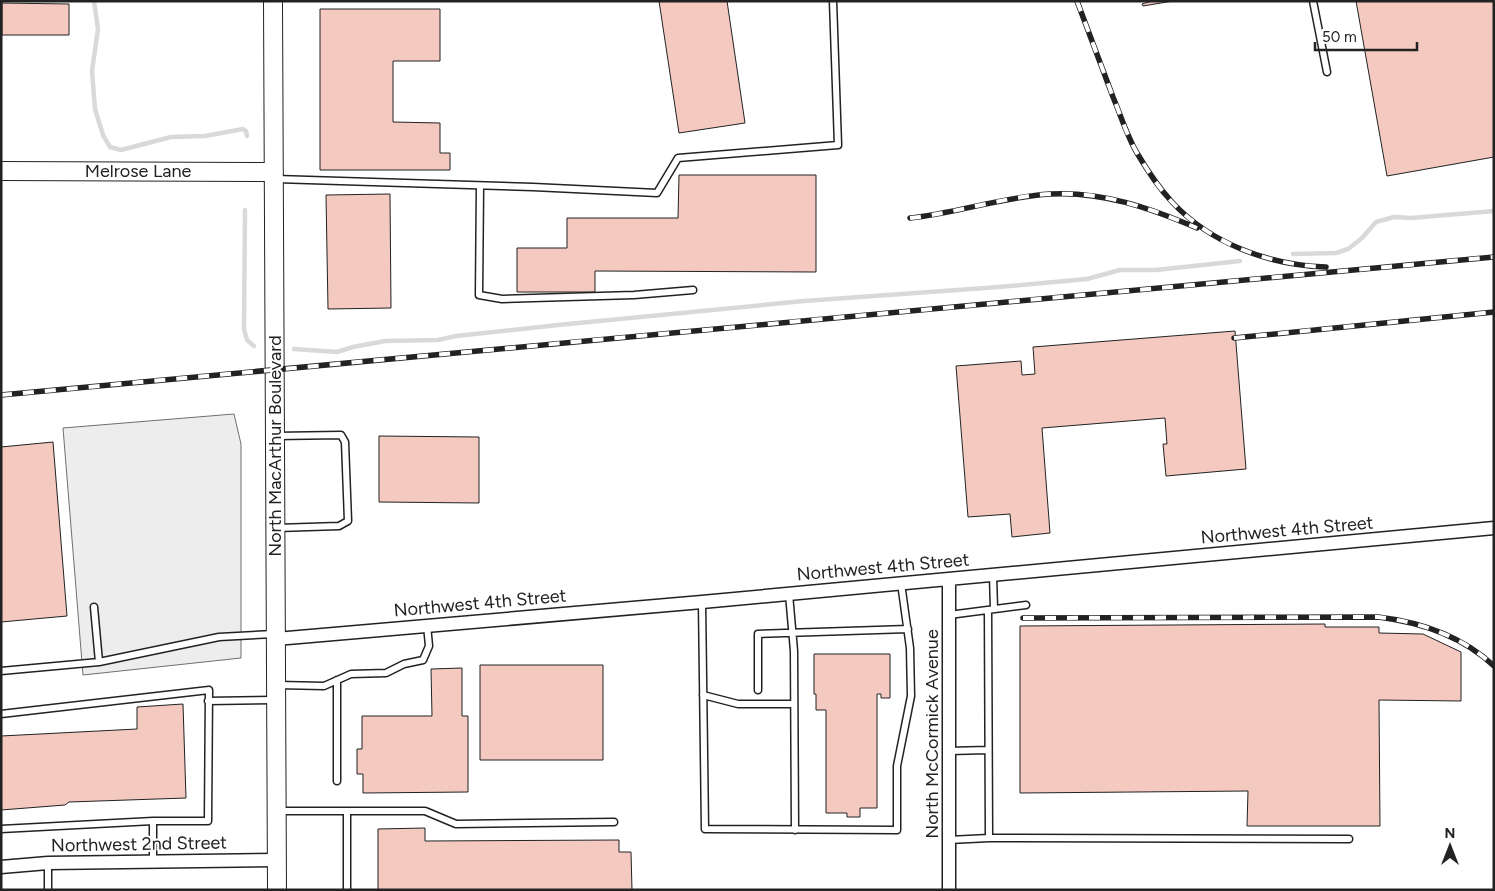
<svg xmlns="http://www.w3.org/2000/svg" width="1495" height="891" font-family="Figtree,sans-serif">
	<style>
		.parking { fill: #ededed; stroke: #6f6f6f }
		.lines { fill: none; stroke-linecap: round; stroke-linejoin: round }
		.stream { stroke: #d9d9d9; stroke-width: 4.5 }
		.building { fill: #f3c9c0; stroke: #222 }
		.lane-casing { stroke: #222; stroke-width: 9 }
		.street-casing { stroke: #222; stroke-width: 15 }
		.secondary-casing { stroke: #222; stroke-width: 20 }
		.lane { stroke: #fff; stroke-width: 6 }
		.street { stroke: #fff; stroke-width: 12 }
		.secondary { stroke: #fff; stroke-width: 18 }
		.rail-casing { stroke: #222; stroke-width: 5.5 }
		.rail { stroke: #fff; stroke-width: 4; stroke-dasharray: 11; stroke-linecap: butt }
		.labels { text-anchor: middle; stroke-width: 4; stroke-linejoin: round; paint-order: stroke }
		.street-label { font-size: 18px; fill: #222; stroke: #fff }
	</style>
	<rect width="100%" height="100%" fill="#fff"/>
	<path class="parking" d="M234,414L241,444V658L83,675L63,428Z"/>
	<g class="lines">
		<path class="stream" d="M94,1L98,29L92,71L95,109L103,135L110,147L121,150L171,137L205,136L243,129L246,131L247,136
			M245,210L244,329L247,340L254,346
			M1293,254L1336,253L1348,249L1362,238L1376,222L1394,217L1411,218L1494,211
			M294,349L337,352L353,347L385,341L438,340L456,336L558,325L804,301L999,287L1087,279L1120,270H1156L1240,261"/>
	</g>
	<path class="building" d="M659,1H727L745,123L679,133Z
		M1152,1H1173L1143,6L1142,4Z
		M1356,1H1494V157L1387,176Z
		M2,3L69,4V35H2Z
		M320,9H440V61H393V122L440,123V153H450V170H320Z
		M679,175H816V272L595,271V292H517V248H567V218H678Z
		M390,194L391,308L328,309L326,195Z
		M1235,331L1246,469L1166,476L1163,444H1167L1165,418L1042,428L1050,533L1012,537L1010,514L968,517L956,366L1021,361L1022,375L1035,374L1033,347Z
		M379,436L479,437V503L379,502Z
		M53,442L67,616L1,622V447Z
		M1325,624V627H1379V633L1423,634L1461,652V701L1379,700L1380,826H1247L1248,791L1020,793V626Z
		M814,654H890V698H881V694H877V808H860V817H847V813H826V710H816V694H814Z
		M480,665H603V760H480Z
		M462,668V716H468V792L363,793V774H357V749H362V716H432L431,669Z
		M183,704L186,798L69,802L65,805L1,810V736L137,729V707Z
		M425,828V841L619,840V852H631L632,890H378V829Z"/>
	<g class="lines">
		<g class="lane-casing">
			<path id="lane" d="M1313,1L1327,72
				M276,179L533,187L657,193L678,158L838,145L833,1
				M480,186L479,295L502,299L634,295L693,290
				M276,436L341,435L345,442L348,521L339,526L277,528
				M993,575L994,609
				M789,594L794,651L795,830
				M702,602L705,829L897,830V766L911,696L910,648L901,583
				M94,607L99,662
				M949,615L1026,605
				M1,671L99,662L219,637L274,634
				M278,685L324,686L351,674L386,673L404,664L423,660L429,646L427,625
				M758,690V634L908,629
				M703,695L738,704H794
				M208,701L275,700
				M1,714L209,690L208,821H153L1,829
				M949,751L988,750
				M337,781V680
				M278,811H425L456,824L614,822
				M347,811V890
				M153,821V861
				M989,838L1349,839
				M949,840L989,838L988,610
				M48,863V890"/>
		</g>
		<g class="street-casing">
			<path id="street" d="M949,579V890
				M276,639L702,602L1494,528
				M1,867L48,863L277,860"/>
		</g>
		<g class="secondary-casing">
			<path id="secondary" d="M273,1L277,890
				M1,171L274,172"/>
		</g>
		<use href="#lane" class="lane"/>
		<use href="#street" class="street"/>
		<use href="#secondary" class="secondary"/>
		<g class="rail-casing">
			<path id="rail" d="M1077,1C1089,33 1101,65 1113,97C1121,116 1127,136 1137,153C1147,170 1159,188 1172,202C1211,244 1269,265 1326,267
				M910,218C957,213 1002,197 1050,194C1102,191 1150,208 1197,228
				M1234,338L1494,312
				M1,395L1494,257
				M1023,618L1378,617C1420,622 1462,636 1494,666"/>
		</g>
		<use href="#rail" class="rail"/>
	</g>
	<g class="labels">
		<g class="street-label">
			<text x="138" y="177">Melrose Lane</text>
			<text transform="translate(275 446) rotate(-90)" y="6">North MacArthur Boulevard</text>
			<text transform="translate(1287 530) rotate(-5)" y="6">Northwest 4th Street</text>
			<text transform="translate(883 567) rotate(-5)" y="6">Northwest 4th Street</text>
			<text transform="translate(480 603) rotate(-5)" y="6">Northwest 4th Street</text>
			<text transform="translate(932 734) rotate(-90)" y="6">North McCormick Avenue</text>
			<text transform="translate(139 844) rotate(-1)" y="6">Northwest 2nd Street</text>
		</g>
	</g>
	<rect width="1495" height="891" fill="none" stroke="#222222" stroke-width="5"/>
	<g transform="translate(1450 846)" stroke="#ffffff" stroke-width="4" paint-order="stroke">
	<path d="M0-4L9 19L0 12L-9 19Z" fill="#222222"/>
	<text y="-8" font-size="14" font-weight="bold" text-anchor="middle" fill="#222222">N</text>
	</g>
	<path d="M1315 42v8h102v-8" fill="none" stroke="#222222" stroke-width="2.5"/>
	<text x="1322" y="42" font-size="15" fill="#222222" stroke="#ffffff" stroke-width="4" paint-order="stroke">50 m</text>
</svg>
